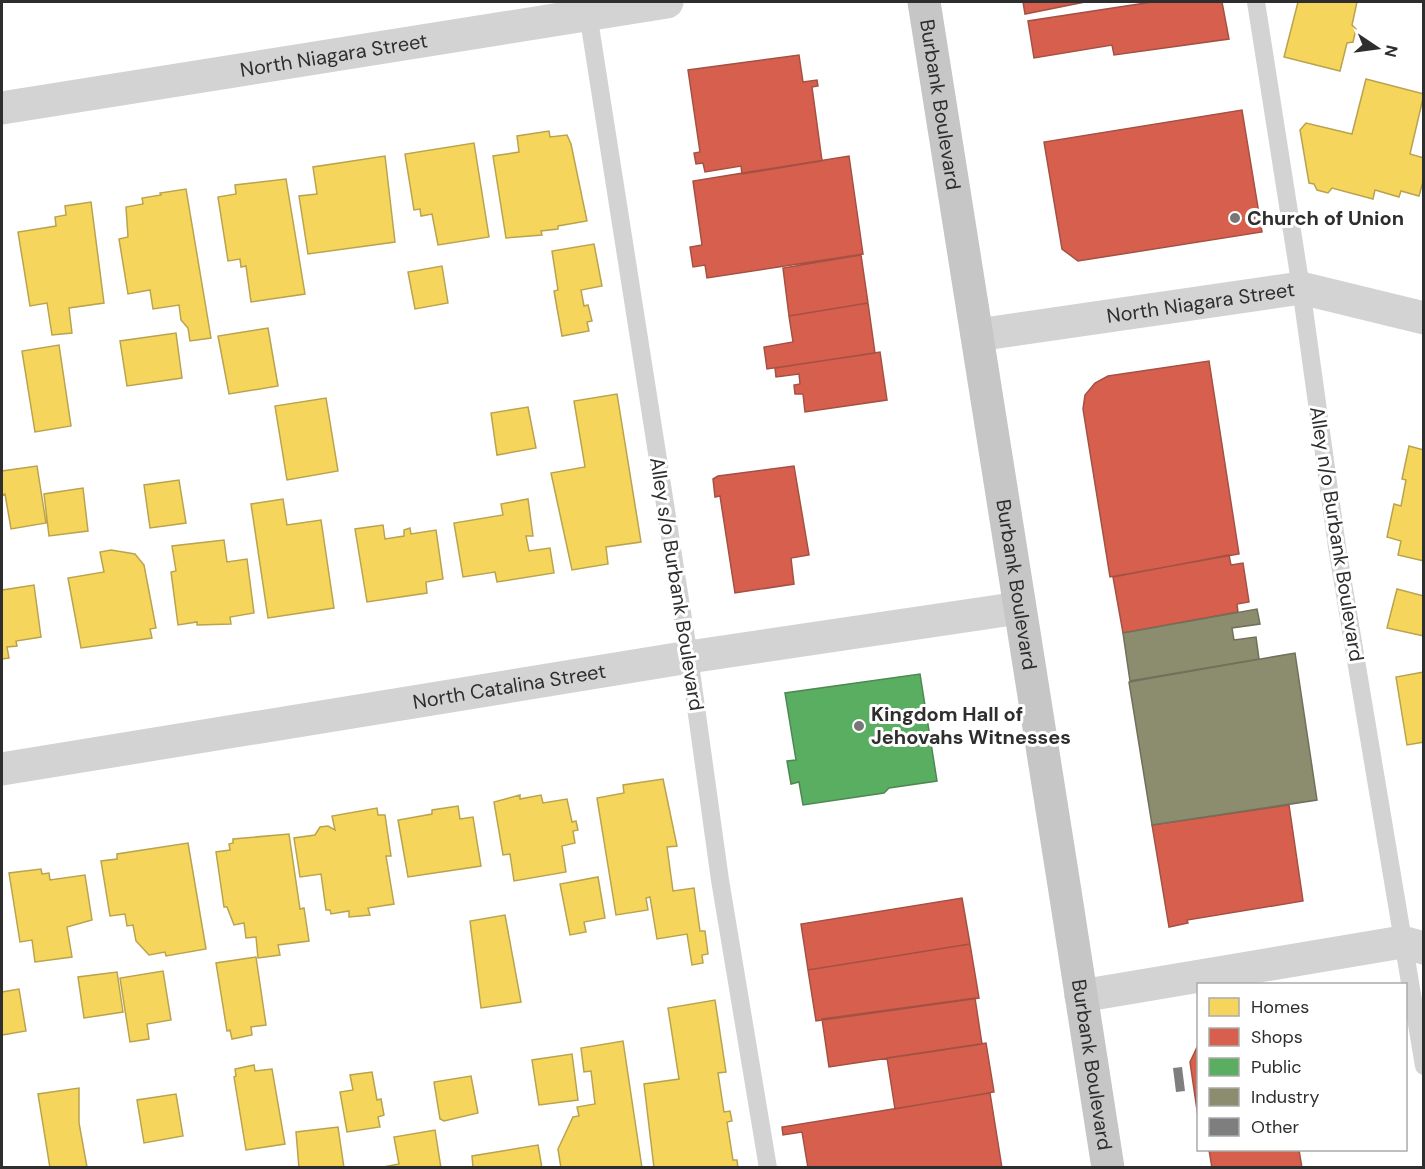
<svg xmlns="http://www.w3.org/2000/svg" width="1425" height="1169" font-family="'DM Sans',sans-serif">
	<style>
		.homes { fill: #f6d55c; stroke: #baa34e; stroke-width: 1.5 }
		.shops { fill: #d6604d; stroke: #a45144; stroke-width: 1.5 }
		.public { fill: #5aae61; stroke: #4d8852; stroke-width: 1.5 }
		.industry { fill: #8c8c6e; stroke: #70705b; stroke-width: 1.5 }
		.building { fill: #7e7e7e }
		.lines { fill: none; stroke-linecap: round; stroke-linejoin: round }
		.lane { stroke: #d3d3d3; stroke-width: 18 }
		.street { stroke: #d3d3d3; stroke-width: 33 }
		.primary { stroke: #c6c6c6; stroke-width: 33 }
		.poi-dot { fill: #777; stroke: #fff; stroke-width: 2 }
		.labels { text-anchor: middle; stroke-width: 6; stroke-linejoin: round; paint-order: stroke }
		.street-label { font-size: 20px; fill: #2e2e2e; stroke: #fff }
		.poi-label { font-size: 20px; font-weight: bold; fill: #2e2e2e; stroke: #fff; text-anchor: start }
	</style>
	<rect width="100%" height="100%" fill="#fff"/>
	<path class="homes" d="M1298,2H1357L1352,25L1356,29L1353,42L1347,43L1340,71L1284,57Z
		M1366,79L1424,94L1410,154L1424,158V178L1419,196L1401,191L1399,197L1375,190L1373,199L1332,188L1328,193L1317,190L1314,184L1309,183L1300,130L1306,123L1352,134Z
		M549,131L550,137L567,135L571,144L587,221L558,226V229L541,231L542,235L506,238L493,156L519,152L517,136Z
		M474,143L489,237L438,245L432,214L421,216L420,209L414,210L405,154Z
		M385,156L395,242L308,254L299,196L317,194L313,167Z
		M286,179L305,294L251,302L246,266L241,267L240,259L228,261L218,197L236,194L235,185Z
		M186,189L211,338L190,341L188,328L181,320L179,305L153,309L150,290L128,294L119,239L128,237L126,207L143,204L142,198L161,195L160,193Z
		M91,202L104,303L69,308L72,333L52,335L47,303L30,306L18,232L56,226L55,217L66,215L65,206Z
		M594,244L602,286L581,290L584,306L588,305L592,321L587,322L589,331L562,336L554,291L558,290L552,251Z
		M442,266L448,303L415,309L408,272Z
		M268,328L278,386L229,394L218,336Z
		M176,333L182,378L127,386L120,341Z
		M59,345L71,426L35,432L22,351Z
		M617,394L641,542L606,547L608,564L572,570L551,473L585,467L574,401Z
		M326,398L338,471L287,480L275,406Z
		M528,407L536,448L497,455L491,413Z
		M1409,446L1424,450V561L1398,555L1401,541L1387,537L1394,504L1401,506L1406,480L1402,479Z
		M37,466L46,523L11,529L5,494L2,495V471Z
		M179,480L186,523L150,528L144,485Z
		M83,488L88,531L49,536L44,494Z
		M283,499L287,525L321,520L334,608L268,618L251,504Z
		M528,499L533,536H526L529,551L550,548L554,573L497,582L495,572L463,577L454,523L503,515L501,504Z
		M383,525L385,539L404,536V530L410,528L411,534L436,530L443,579L426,582L427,593L367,602L355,529Z
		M224,540L227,562L247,559L254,613L230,617L231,624L197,625V622L178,625L171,572L176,571L172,546Z
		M111,550L135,554L144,565L156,628L150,629L152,638L81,648L68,578L104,572L100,552Z
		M34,585L41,637L16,641L17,646L7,647L9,658L2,659V586V590Z
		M1397,589L1424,596V636L1387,628Z
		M1424,672V742L1407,745L1396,677Z
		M663,779L677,846L667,847L673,891L694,888L700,931H705L708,954L702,955L703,963L692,965L687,934L657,939L650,897L646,898L648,910L616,915L597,798L624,793L623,785Z
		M520,795V799L541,795L543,803L567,799L572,822L576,821L578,830L573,831L575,843L562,846L566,872L514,881L510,854L503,855L494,802Z
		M458,806L460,819L473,817L481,866L408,877L398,820L432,814V810Z
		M377,808L378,815H385L391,856H386L394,904L368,908L370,915L349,917V911L331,914L330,910H326L321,874L300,877L294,838L315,835L320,827L328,826L335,830L332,816Z
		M289,834L300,909L304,908L309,941L278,945L280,955L258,958L256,937L246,938L244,923L234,925L227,907H224L216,852L230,850L229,844L233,843V839Z
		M188,843L206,949L166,956L165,952L149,955L136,941L133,925L127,926L125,914L110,916L101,861L117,859V854Z
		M41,869L42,874L49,873L50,880L85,875L92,920L67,927L72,957L35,962L32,940L20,942L9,873Z
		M598,877L605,918L584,922L586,932L570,935L560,884Z
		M505,915L521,1002L481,1008L470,921Z
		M256,957L266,1025L251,1027L252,1035L232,1039L230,1030L227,1031L216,963Z
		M163,971L171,1020L147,1024L149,1039L130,1042L120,978Z
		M117,972L123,1012L84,1018L78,977Z
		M19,989L26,1031L2,1035V992Z
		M715,1000L726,1072L718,1073L724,1112L730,1111L732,1121L727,1122L733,1160H737L738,1168H654L644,1084L679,1079L668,1008Z
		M623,1041L642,1168H561L558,1149L573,1117L579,1116L577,1107L595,1104L591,1071L584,1072L581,1048Z
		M572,1054L578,1100L539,1105L532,1060Z
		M254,1065L255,1071L272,1069L285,1144L246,1150L234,1077L236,1076L235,1069Z
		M372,1072L377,1100L381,1099L384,1115L378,1117L380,1127L347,1132L340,1092L353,1090L350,1075Z
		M471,1076L478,1113L444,1121L440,1119L434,1082Z
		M79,1088V1123L87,1167L50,1168L38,1094Z
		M176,1094L183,1136L144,1143L137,1100Z
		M338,1127L344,1168H299L296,1132Z
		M435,1130L441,1168H378L399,1164L394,1137Z
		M538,1145L542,1168H473L472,1156Z"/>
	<path class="shops" d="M1023,2H1085L1025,14Z
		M1152,2H1222L1229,39L1114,55L1112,45L1034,58L1028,21Z
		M799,55L803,82L817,80L818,86L812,87L822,161L742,174L741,166L705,172L703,163L696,164L694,153L700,152L688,70Z
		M1242,110L1262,232L1078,261L1062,249L1044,142Z
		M849,156L863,254L707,278L705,265L693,267L690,247L702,245L693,181Z
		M861,255L868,303L789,316L783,268Z
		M868,303L875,353L767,369L764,347L793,342L789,316Z
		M880,352L887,400L805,412L803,394H795L794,385L800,384L799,374L776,377L775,368Z
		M1209,361L1239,554L1110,577L1083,409L1085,395L1095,383L1108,376Z
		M794,466L809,555L791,558L794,584L735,593L720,496L715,497L713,479L718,476Z
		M1229,555L1231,565L1243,563L1249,602L1237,604L1238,612L1123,633L1113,577Z
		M1289,805L1303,901L1187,920L1188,923L1169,927L1152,825Z
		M962,898L970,944L808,970L801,924Z
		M970,944L979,998L816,1021L808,970Z
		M975,998L982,1044L829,1067L822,1019Z
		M986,1043L994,1092L895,1109L887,1058Z
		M1198,1045V1117L1190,1062Z
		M990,1093L1002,1168H808L802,1132L783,1135L782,1127Z
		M1201,1150H1299L1302,1168H1212L1209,1150Z"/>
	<path class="public" d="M920,674L937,781L889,788L884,793L803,805L799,782L791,784L787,761L796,760L785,693Z"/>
	<path class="industry" d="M1257,609L1260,624L1232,628L1234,640L1256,637L1259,659L1130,681L1123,633Z
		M1295,653L1317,800L1152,825L1129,682Z"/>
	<path class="building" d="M1182,1067L1185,1091L1176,1092L1173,1068Z"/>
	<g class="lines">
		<path class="lane" d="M1256,2L1301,288L1337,547L1424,1066
			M587,7L689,657L720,880L768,1168"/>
		<g class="street">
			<path id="s1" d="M2,108L667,2"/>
			<path id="s2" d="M977,335L1301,288L1424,318"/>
			<path id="s3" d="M2,769L689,657L1019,608"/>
			<path d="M1081,996L1402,942L1424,948"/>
		</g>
		<path class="primary" id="s4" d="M924,2C986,390 1048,779 1108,1168"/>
	</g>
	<g class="poi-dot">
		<circle cx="1235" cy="218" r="6"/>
		<circle cx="859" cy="726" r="6"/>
	</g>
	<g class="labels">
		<g class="street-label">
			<text dy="7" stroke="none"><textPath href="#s1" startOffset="336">North Niagara Street</textPath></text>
			<text dy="7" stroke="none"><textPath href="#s4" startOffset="104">Burbank Boulevard</textPath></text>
			<text dy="7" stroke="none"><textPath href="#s2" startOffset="226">North Niagara Street</textPath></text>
			<text transform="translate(1337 534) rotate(81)" y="7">Alley n/o Burbank Boulevard</text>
			<text transform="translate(677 584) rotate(81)" y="7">Alley s/o Burbank Boulevard</text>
			<text dy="7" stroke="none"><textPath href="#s4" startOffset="590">Burbank Boulevard</textPath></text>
			<text dy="7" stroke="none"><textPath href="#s3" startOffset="514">North Catalina Street</textPath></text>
			<text dy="7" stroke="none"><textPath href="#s4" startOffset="1076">Burbank Boulevard</textPath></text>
		</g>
		<g class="poi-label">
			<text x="1247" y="225">Church of Union</text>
			<text x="871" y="721">Kingdom Hall of<tspan x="871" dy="23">Jehovahs Witnesses</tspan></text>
		</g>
	</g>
	<rect width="1425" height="1169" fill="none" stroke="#2e2e2e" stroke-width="6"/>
	<rect x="1197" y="983" width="210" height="168" fill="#ffffff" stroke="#ababab" stroke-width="1.5"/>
	<rect x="1209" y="998" width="30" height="18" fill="#f6d55c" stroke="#ababab" stroke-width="1.5"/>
	<text x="1251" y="1013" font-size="18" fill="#2e2e2e">Homes</text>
	<rect x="1209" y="1028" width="30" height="18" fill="#d6604d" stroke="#ababab" stroke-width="1.5"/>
	<text x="1251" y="1043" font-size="18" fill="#2e2e2e">Shops</text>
	<rect x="1209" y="1058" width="30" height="18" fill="#5aae61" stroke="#ababab" stroke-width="1.5"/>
	<text x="1251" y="1073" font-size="18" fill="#2e2e2e">Public</text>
	<rect x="1209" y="1088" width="30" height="18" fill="#8c8c6e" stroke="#ababab" stroke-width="1.5"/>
	<text x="1251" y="1103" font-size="18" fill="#2e2e2e">Industry</text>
	<rect x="1209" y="1118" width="30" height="18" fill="#7e7e7e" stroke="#ababab" stroke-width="1.5"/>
	<text x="1251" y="1133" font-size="18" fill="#2e2e2e">Other</text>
	<g transform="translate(1377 48) rotate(103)" stroke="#ffffff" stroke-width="4.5" paint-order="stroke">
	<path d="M0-4.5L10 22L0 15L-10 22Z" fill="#2e2e2e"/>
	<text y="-9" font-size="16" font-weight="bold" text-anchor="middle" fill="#2e2e2e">N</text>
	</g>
</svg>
